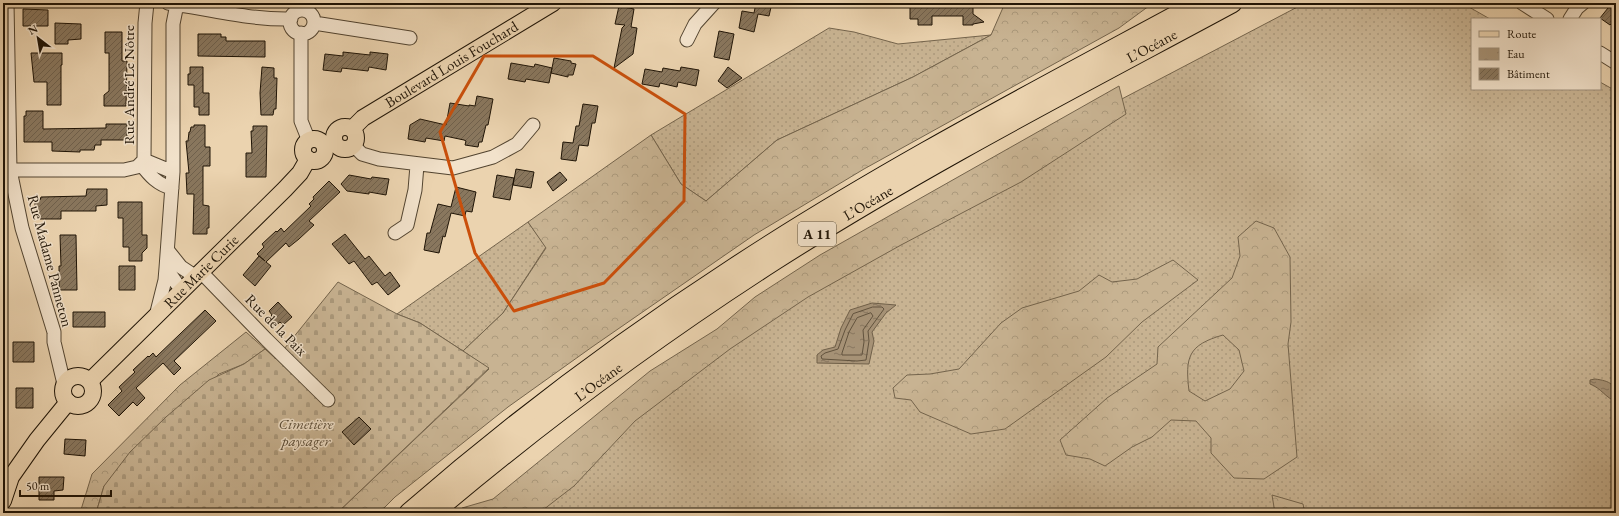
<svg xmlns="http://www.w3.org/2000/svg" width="1619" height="516" font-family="'EB Garamond',serif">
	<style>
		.grass { fill: url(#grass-dots); stroke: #74644c }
		.forest { fill: url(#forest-crowns); stroke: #74644c; fill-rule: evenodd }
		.cemetery { fill: url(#cemetery-stones); stroke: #74644c }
		.water { fill: url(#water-ripples); stroke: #706049 }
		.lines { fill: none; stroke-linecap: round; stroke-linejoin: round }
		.shore { stroke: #62533e; stroke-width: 1 }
		.building { fill: url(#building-hatch); stroke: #1f1406 }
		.minor-casing { stroke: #524430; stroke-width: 15 }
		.major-casing { stroke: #1f1406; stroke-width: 18 }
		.highway-casing { stroke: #1f1406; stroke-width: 21 }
		.minor { stroke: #f2e2cb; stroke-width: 13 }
		.major { stroke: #ebd3af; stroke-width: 16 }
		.highway { stroke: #ebd3af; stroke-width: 19 }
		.marked { fill: none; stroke: #ca4f0b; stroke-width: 3; stroke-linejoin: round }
		.labels { text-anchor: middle; stroke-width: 3; stroke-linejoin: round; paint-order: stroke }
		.shield { fill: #f2e2cb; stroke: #5e5241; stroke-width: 1 }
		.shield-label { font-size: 14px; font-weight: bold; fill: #1f1406 }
		.street-label { font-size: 15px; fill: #1f1406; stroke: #f2e2cb }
		.park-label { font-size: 15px; font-style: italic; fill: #5a4c37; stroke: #f2e2cb }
	</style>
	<defs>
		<pattern id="grass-dots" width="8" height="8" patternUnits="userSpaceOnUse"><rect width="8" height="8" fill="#c8b392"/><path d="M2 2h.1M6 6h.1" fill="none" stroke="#ab997c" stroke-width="1.8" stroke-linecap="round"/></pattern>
		<pattern id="forest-crowns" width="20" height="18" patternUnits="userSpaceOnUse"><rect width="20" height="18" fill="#c8b392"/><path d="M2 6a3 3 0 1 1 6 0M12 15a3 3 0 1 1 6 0" fill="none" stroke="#ab997c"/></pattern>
		<pattern id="cemetery-stones" width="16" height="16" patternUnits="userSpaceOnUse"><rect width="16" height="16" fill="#c8b392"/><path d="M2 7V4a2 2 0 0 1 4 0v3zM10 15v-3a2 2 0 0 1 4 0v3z" fill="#ab997c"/></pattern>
		<pattern id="water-ripples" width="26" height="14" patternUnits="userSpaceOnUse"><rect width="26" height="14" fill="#a69276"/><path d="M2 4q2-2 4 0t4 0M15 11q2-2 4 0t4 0" fill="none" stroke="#87765f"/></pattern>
		<pattern id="building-hatch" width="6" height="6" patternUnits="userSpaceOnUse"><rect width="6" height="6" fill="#89775e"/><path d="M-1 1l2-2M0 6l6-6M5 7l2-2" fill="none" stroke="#6f604c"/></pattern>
	</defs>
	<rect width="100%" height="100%" fill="#ebd3af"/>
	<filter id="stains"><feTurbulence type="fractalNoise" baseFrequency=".005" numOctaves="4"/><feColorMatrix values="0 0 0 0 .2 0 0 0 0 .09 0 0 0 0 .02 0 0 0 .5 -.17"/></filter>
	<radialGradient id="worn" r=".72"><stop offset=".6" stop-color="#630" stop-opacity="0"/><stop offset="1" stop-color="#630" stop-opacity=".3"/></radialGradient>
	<path class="grass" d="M1305,3H1462L1490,19H1472V89H1600V82L1616,91V513H486L526,478L1055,134Z
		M829,28L854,32L898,44L991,35L913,77L777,140L706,201L681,184L651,135Z
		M528,222L546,247L503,313L463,351L420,323L397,314Z"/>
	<path class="forest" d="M1005,3H1153L1119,28L864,169L754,235L592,347L508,407L395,497L379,513H337L489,369L463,351L503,313L546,248L528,222L651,135L681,184L706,201L777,140L913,77L991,35Z
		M1119,86L1126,114L1021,182L901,245L808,297L730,349L635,421L574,486L539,513H457L462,508L493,499L650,371L717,329L755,297L820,255Z
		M1256,221L1274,228L1290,257L1291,322L1288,344L1297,457L1264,479L1234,478L1211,453V438L1196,421L1171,420L1152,437L1132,447L1105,466L1090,459L1066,455L1060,440L1107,398L1157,364L1158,347L1232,278L1240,256L1238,237ZM1223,335L1239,350L1244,371L1230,389L1205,401L1189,391C1185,357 1188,345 1223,335Z
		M1173,260L1198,280L1142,322L1106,357L1005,429L971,434L920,412L911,400L895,398L893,388L907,375L930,374L959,369L1001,323L1022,308L1079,291L1099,275L1112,282L1137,279Z
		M246,332L265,349L244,364L219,374L104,486L96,513H80L92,474L180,385Z
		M1272,495L1303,504L1305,513H1275Z"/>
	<path class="cemetery" d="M338,282L397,314L420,323L489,368L337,513H96L104,486L130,452L166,417L209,380L244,364L265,349L276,359Z"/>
	<path class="water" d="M872,303L896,305L886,313L872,332L874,341L869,364L817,363V355L823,350L835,347L841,328L850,310Z
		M1595,379C1610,381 1617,384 1615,401C1606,398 1601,388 1590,384V380Z"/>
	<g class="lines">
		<path class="shore" d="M873,307H882L884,309L868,331L869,341L866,360L857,361L822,359L821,356L825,353L838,349L845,330L853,314Z
			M871,313L873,316L863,330L864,342L862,355H842V353L849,332L857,318Z"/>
	</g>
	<path class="building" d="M756,3H772L769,16L758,14L754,32L739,28L742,11L754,13Z
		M910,3H973V14L984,22L973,24V25H963V16H932V25H918V19H910Z
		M1612,3H1616V27L1612,23L1610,25L1600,18Z
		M619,6L634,9L631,27L637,28L633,54L614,68L622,28L625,25L615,24Z
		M23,9L48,10V26H23Z
		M55,23L81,24V39L68,40V44H55Z
		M719,31L734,34L729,60L714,57Z
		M105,32H122V61H127L126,106H104V95L109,91V53H105Z
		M198,34H221V37H226V41H265V57L198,56Z
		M343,52L370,55V52L388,54L386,70L369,67L368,71L342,68L341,72L323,70L325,54L343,56Z
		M31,53H62V65H61V105H47V82H34Z
		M554,58L571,61V63L576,64L573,75H568V77L551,73Z
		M511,63L534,67L535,64L552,68L549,83L526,79L525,82L508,79Z
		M190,67H203V93H209V115H199V107H194V85H188V74H190Z
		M262,67L274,68V78H277L276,109H274L273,115H261L260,93Z
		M681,67L699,70L696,86L678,82L677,87L660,83L659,87L642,84L645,69L662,72L663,68L680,71Z
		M728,67L742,78L727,88L718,81Z
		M477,96L493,99L488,125H486L482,142H479L478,147L465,145L466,141L464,140L445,136L444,141L426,138L425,142L408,139L410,125L420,119L446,125L450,103L469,106V105L475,106Z
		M583,104L598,106L595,123H592L588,146L579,145L576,161L561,159L563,142L573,143L576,126H579Z
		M26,111H43V129L106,128V124H127V140H101V145H95L94,150H80V152L52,151V142H24V116H26Z
		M194,125H205V147H210V166H203V205L209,206V228H207V234H193L194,194H187L186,173H189L186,141H188L189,132H190L191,127H194Z
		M253,126H267L266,177H246V153H252L251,131H253Z
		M516,169L534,172L531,188L513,185Z
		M560,172L567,180L553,191L547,182Z
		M349,175L371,179L372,177L389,179L386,195L369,192V194L347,191L341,184Z
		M497,175L514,178L510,200L493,197Z
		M329,181L340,192L309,221L314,225L299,239L289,247L286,243L266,262L271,266L255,286L243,275L259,256L265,261L257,254L264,247L262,244L276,231L277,232L281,228L284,232L311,206L309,204L314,199L313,197Z
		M456,187L476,192L472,212L466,211L465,216L451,213L445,237L443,236L439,253L424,250L427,233H430L438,204L451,207Z
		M87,189H107V205L96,206V211H61V219H40V216H35V200H40L41,197L86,196Z
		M118,202H142V235H147V248L142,253V261H129V247H123V218H118Z
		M345,234L365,259L369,256L385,276L390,272L400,286L388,295L377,282L372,285L354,261L349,264L332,244Z
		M60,235H76L77,290H59V266H61Z
		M119,266H135V290H119Z
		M278,302L292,317L283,325L280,322L274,327L267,320L272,315L269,311Z
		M205,310L216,321L174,361L181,368L174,375L163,363L136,388L145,398L137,406L133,402L119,416L108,405L122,391L119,387L135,372L133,370L148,356L149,357L153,353L156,357Z
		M73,312H105V327H73Z
		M13,342H34V362H13Z
		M16,388H33V408H16Z
		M359,417L371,429L354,445L342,432Z
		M65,439L86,440L85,456L64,454Z
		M39,477H64L63,490L54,491V500H39Z"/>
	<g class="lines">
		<g class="minor-casing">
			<path id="minor" d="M7,3L10,170L22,228L54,332V342L64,384
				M168,3C209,9 250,20 291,19
				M1522,3L1547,19
				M177,4L173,24V172L166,268L177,284L183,290
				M290 22a12 12 0 1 1 24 0a12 12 0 1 1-24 0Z
				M1570,19L1577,8L1583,3
				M314,23L410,38
				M301,33V121L309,141
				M687,40L695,24L714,3
				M1600,53L1616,63
				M354,146L362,154L379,159L453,168L493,157L517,144L533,125
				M144,160L145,23L147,3
				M144,160L173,172
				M141,164C149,175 158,185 172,188
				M10,170H124L137,167L144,160
				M395,233L407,225L415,190L417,165
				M169,252L181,267L196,277
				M201,272L266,339L328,400
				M156,316L165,280L166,268"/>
		</g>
		<g class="major-casing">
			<g id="major">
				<circle cx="345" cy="138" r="11"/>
				<path id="s1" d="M352,129L363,118L553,3"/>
				<circle cx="314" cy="150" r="11"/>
				<circle cx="78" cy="391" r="15"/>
				<path id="s2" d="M90,381L285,189L300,173L308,159"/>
				<path d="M3,501L11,477L37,440L68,402"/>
			</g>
		</g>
		<g class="highway-casing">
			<g id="highway">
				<path d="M409,513C511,424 620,342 734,268C883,170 1042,88 1199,3"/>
				<path id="s3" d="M433,513C542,421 655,337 775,260C922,166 1078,86 1232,3"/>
			</g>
		</g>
		<use href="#minor" class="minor"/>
		<use href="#major" class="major"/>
		<use href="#highway" class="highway"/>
	</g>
	<path class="marked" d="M484,56H593L685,114L684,201L604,283L514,311L475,253L440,132Z"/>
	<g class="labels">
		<rect class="shield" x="798" y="222" width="38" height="24" rx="3"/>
		<g class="shield-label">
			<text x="817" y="239">A 11</text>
		</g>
		<g class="street-label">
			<text dy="5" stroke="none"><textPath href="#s3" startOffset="859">L’Océane</textPath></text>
			<text dy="5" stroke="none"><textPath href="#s1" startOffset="119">Boulevard Louis Fouchard</textPath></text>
			<text transform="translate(129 85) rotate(-90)" y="5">Rue André Le Nôtre</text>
			<text dy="5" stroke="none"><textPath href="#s3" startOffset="535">L’Océane</textPath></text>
			<text transform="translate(50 261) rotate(75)" y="5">Rue Madame Panneton</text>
			<text dy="5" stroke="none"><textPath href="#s2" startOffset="156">Rue Marie Curie</textPath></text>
			<text transform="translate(276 325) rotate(45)" y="5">Rue de la Paix</text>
			<text dy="5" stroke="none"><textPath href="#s3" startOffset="211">L’Océane</textPath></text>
		</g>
		<g class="park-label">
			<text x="306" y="429">Cimetière<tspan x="306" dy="17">paysager</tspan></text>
		</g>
	</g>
	<rect width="1619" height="516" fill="none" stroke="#ebd3af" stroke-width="16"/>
	<rect x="4" y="4" width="1611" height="508" fill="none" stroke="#1f1406" stroke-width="2"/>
	<rect x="8" y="8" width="1603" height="500" fill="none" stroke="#1f1406"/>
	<rect x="1471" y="18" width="130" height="72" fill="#f2e2cb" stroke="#9e907c"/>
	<rect x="1479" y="31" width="20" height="6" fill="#ebd3af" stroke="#9e907c"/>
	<text x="1507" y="38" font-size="12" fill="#1f1406">Route</text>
	<rect x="1479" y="48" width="20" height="12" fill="url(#water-ripples)" stroke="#9e907c"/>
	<text x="1507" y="58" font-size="12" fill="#1f1406">Eau</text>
	<rect x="1479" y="68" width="20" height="12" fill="url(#building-hatch)" stroke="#9e907c"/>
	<text x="1507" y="78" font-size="12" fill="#1f1406">Bâtiment</text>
	<g transform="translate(38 38) rotate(329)" stroke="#f2e2cb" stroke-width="3" paint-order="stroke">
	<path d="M0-3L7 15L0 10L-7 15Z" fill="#1f1406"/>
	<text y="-6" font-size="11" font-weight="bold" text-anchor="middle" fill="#1f1406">N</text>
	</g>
	<path d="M20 490v6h91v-6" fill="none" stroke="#1f1406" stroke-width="2"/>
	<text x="26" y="490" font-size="12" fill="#1f1406" stroke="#f2e2cb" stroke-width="3" paint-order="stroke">50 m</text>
	<rect width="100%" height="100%" filter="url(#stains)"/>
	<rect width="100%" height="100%" fill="url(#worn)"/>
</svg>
